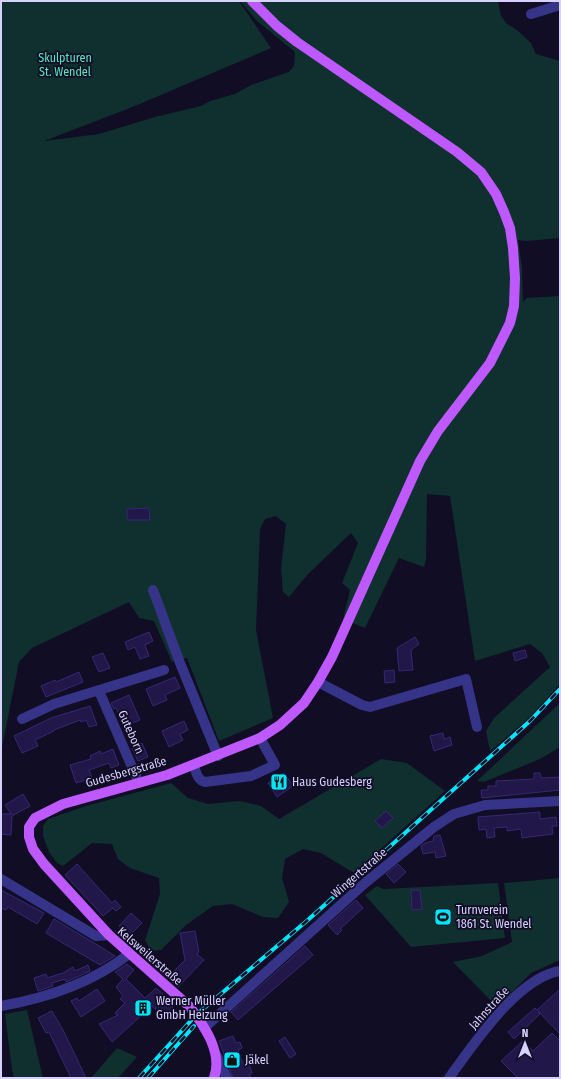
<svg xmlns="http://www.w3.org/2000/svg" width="561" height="1079" font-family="'Fira Sans Condensed',sans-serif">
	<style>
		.green { fill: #0f302e }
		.building { fill: #211748; stroke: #362875 }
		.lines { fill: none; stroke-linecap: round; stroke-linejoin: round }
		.minor { stroke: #363488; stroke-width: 10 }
		.major { stroke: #be58ff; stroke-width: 10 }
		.rail-casing { stroke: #00e6fc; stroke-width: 4 }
		.rail { stroke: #110d25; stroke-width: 2.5; stroke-dasharray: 8; stroke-linecap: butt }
		.labels { text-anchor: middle; stroke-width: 3.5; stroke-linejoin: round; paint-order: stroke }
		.park-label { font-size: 12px; fill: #54e8c1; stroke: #110d25 }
		.street-label { font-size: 12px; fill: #d6d1ff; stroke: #110d25 }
		.poi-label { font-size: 12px; fill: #d6d1ff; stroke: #110d25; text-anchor: start }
	</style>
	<rect width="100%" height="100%" fill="#110d25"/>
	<path class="green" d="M1,1H239L271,48L135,106L44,141L99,134L155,117L201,106L210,101L235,94L251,85L289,72L294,66L295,52L257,21L240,1H498L501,16L507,24L517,30L531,43L536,54L560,61V238L527,241L518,240L522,268L523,302L527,298L560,296V684L528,719L490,751L486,731L494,718L550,667L542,653L530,644L475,661L450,496L427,494L426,559L424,567L399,558L365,628L343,619L350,590L342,583L358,543L351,533L308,574L289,597L283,592L281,569L286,524L276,516L265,519L260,529L256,630L273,718L219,741L187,658L172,662L154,621L139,618L129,602L32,648L19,662L1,752Z
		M560,703V747L540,759L484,782L477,781Z
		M381,759L407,763L445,791L354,873L321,853L303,849L285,859L282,878L289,902L278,918L263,917L232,904L213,906L186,925L161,950L151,951L145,940L160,894L159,878L130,868L118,859L112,844L92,843L63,866L57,863L49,852L43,836V826L48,819L86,806L171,783L188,798L208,804L240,801L261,806L279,819Z
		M560,878V960L531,973L497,1007L453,962L482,956L512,942L504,883Z
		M498,883L505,938L411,947L365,895L377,886L383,889Z
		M27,1010L43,1078H14L12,1070L5,1014Z
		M117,1048L137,1057L118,1078H91Z"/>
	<path class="building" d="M149,508L150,520H127V509Z
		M149,632L153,641L145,645L149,656L140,659L135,647L128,650L125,642Z
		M415,637L419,644L411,650L413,670L399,671L397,648Z
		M525,650L527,657L515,661L513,653Z
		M103,653L110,668L99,672L92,657Z
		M394,670L395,682L385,683L384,671Z
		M79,672L83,682L46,697L41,686L55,680L56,682Z
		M175,677L180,688L165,695L167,700L153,706L146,689Z
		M129,695L140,720L130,724L128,721L123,723L116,708L114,709L111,703Z
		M90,706L97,725L89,727L86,720L81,722L80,720L54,730V731L35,740L38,746L22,753L14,736L51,718Z
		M184,721L188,730L180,734L183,740L169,747L162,731Z
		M443,733L444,739L450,737L452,745L434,751L430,736Z
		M142,743L148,757L138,761L132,748Z
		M113,749L119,765L111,768L109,763L89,770L92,778L76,783L70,765L91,759L90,756L100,751L101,754Z
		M284,773L293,786L277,797L268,783Z
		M534,773H540L541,778L560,777V790L482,798L481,790H488V786H496V781L534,779Z
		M23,794L30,806L12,816L11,835L1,834V814H11L5,805Z
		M386,811L393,818L382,828L375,821Z
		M540,812V819L556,817L557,826H552L553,834L522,838L521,829L507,831V827L494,828L495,837L487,838L486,829L479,830L478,817Z
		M440,835L446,856L436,858L435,852L423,854L421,846L425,843L433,841L434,836Z
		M77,864L112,903L115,900L121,907L116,911L113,908L103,916L65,875Z
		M398,864L406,872L394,883L386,874Z
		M1,890L44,913L37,924L8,907L6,910L1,908Z
		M411,890H420L422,909L412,910Z
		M356,900L363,908L340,929L342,930L337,935L328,925Z
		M131,913L142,923L129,936L119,926Z
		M54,919L104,949L115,956L100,965L46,933Z
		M195,931L199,952L197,954L204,960L178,987L150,961L154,956L172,973L185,960L180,933Z
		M305,946L313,955L238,1020L231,1012Z
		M127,964L134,970L126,979L145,998L156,988L163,994L161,997L174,1009L165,1019L152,1006L112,1042L99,1024L118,1015L115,1013L125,1003L120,999L123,996L116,987L123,979L115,972Z
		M88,965L90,971L66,982L65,979L52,983L53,986L38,991L34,978L46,974L47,978L63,973L73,967L75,971Z
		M97,989L105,1001L81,1017L71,1001L77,998L79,1001Z
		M560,989V1034L538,1011L540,1014L514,1039L508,1032L535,1008L537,1010Z
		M52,1011L64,1032L86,1078H71L49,1032L46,1033L38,1018Z
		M552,1033L560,1041V1078H518L501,1061L523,1041L533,1051Z
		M233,1036L236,1043L240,1042L242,1048L238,1050L244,1066L249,1064L252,1073L249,1074L251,1078H233L219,1041Z
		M285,1037L296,1054L290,1058L279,1041Z"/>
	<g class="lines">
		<path class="minor" d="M531,14L560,5
			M153,590L180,663L218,756
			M318,682L362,705L370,707L466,679L477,727
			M99,691L139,783
			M22,719L54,704L164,670
			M194,765C196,772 197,780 205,782L251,776L275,765L260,738
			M1,879L96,936L109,935
			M1,1006C47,998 92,983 129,954
			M204,1028L365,883L434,827L454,814L485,805L560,801
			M217,1056L227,1078
			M449,1078C473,1045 518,977 560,971"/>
		<path class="major" d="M214,1078C223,1053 205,1027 190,1007L109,935L44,864L33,849L29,837V827L35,818L63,804L167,775L260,738L280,725L304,703L318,682L332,657L420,461L438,431L490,363L510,323L514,306L515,278L513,248L510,228L504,212L496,194L481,172L457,152L297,42L277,26L252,1"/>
		<g class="rail-casing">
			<path id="rail" d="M139,1078L196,1015L309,919L530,721L560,689
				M148,1078L194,1026"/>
		</g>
		<use href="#rail" class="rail"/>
	</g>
	<defs>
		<g id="restaurant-square" transform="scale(0.9)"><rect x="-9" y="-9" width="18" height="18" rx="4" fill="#00e6fc" stroke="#110d25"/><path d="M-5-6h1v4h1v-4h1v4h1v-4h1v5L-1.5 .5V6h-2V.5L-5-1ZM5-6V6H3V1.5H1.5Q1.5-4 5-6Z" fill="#111"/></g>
		<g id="stadium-square" transform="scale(0.9)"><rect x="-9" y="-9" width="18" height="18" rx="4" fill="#00e6fc" stroke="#110d25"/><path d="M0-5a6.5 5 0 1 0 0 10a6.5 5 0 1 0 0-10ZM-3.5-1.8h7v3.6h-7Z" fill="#111"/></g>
		<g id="building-square" transform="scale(0.9)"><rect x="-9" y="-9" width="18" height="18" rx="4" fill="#00e6fc" stroke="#110d25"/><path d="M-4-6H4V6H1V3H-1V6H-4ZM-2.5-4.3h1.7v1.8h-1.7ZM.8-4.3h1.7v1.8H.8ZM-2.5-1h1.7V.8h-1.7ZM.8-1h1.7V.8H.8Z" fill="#111"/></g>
		<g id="shop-square" transform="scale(0.9)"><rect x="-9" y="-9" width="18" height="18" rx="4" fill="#00e6fc" stroke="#110d25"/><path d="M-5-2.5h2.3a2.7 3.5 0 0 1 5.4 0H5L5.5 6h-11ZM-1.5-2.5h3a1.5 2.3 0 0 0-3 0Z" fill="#111"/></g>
	</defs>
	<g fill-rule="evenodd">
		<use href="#restaurant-square" x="279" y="782"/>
		<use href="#stadium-square" x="443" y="917"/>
		<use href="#building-square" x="143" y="1008"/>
		<use href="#shop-square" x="232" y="1060"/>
	</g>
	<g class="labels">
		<g class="park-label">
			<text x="65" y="62">Skulpturen<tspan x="65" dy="14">St. Wendel</tspan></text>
		</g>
		<g class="street-label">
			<text transform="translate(131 732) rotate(66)" y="4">Guteborn</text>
			<text transform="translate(126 772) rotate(-16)" y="4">Gudesbergstraße</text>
			<text transform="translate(359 873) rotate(-41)" y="4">Wingertstraße</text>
			<text transform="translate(150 956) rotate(41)" y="4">Kelsweilerstraße</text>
			<text transform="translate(489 1008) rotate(-48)" y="4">Jahnstraße</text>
		</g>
		<g class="poi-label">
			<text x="292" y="786">Haus Gudesberg</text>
			<text x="456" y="914">Turnverein<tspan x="456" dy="14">1861 St. Wendel</tspan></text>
			<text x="156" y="1005">Werner Müller<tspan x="156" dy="14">GmbH Heizung</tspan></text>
			<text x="245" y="1064">Jäkel</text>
		</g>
	</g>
	<rect width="561" height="1079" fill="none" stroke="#d6d1ff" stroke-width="4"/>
	<g transform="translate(525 1043)" stroke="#110d25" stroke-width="3" paint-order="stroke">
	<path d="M0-3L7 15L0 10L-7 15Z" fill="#d6d1ff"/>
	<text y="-6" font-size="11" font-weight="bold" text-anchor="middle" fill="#d6d1ff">N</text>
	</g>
</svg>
